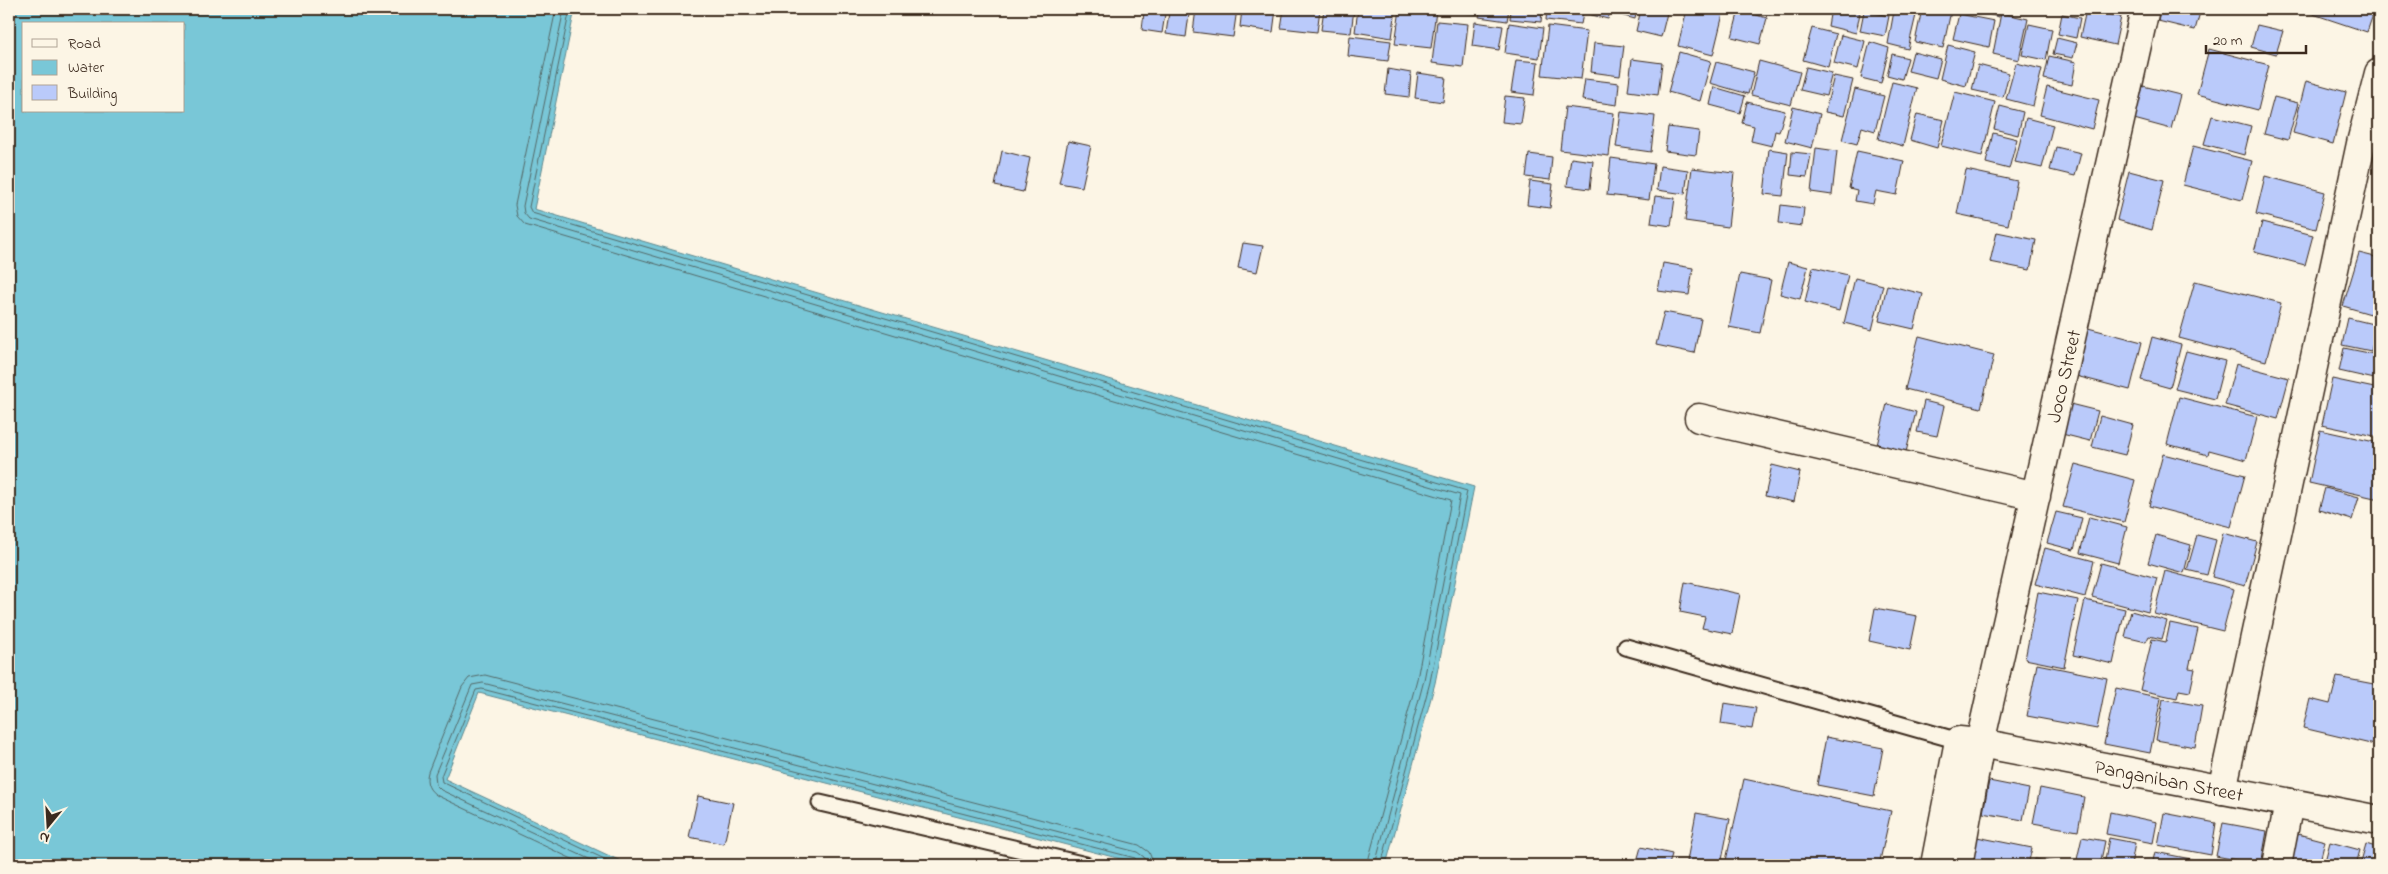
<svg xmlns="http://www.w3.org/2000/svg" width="2388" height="874" font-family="'Indie Flower',sans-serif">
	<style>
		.water { fill: #79c7d7; stroke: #60888d; fill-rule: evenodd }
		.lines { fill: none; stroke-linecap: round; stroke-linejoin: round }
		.shore { stroke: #546968; stroke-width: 1 }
		.building { fill: #bacafa; stroke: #3b2a1e }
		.service-casing { stroke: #3b2a1e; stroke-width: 19 }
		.minor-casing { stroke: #3b2a1e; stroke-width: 31 }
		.tertiary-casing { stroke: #3b2a1e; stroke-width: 31 }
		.service { stroke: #fcf5e5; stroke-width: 15 }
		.minor { stroke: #fcf5e5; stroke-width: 28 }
		.tertiary { stroke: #fcf5e5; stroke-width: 28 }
		.labels { text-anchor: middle; stroke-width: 5; stroke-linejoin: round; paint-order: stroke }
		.street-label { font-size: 20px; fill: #3b2a1e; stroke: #fcf5e5 }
	</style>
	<rect width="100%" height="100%" fill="#fcf5e5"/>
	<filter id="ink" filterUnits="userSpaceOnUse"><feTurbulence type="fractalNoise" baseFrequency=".02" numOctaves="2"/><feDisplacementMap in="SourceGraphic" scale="10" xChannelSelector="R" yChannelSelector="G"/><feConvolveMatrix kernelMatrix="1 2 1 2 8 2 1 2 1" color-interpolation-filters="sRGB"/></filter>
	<g filter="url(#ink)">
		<path class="water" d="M9,9H575L534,209L1474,487L1435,683L1386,865H1144L479,693L445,779L629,865H9ZM24,24H184V111H24Z"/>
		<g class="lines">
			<path class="shore" d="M556,9L515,205L517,216L525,225L1451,500L1417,679L1367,865
				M564,9L523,206L524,213L529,219L1460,495L1424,680L1375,865
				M570,9L529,207L532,213L1467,491L1430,682L1381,865
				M585,865L438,796C429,791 425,783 428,772L462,687L469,678L485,675L1139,845L1149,852L1154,865
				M602,865L441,790L436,785L435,774L472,685L483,683L1137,852L1144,857L1146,865
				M617,865L442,782L441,776L476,690L482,689L1135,858L1140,865"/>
		</g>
		<path class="building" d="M1196,9L1215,11V9H1237L1233,37L1193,32Z
			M1242,9H1276L1273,32L1240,27Z
			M1284,9H1320L1317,32L1281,28Z
			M1324,9H1354L1351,33L1321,30Z
			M1358,9H1396L1392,38L1355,32Z
			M1400,9L1436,11L1431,48L1395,44Z
			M1440,9H1477V14Z
			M1481,9H1509L1507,21L1479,17Z
			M1511,9H1542L1541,22L1510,19Z
			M1547,9H1584L1581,24L1546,20Z
			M1589,9H1611L1608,19L1588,14Z
			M1614,9H1637L1635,19L1613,13Z
			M1641,9H1668L1661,37L1636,31Z
			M1687,9L1724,10L1713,55L1678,46Z
			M1745,9H1772L1771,14Z
			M1831,9L1860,13L1856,33L1828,26Z
			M1922,9L1951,11L1943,48L1915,42Z
			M1966,9H2000L1999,17Z
			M2098,9H2123L2122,14Z
			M2161,9H2201L2195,30L2158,21Z
			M2298,9H2375L2367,32Z
			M1739,10L1767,18L1760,44L1732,37Z
			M2086,10L2121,17L2115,45L2080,37Z
			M1864,11L1889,16L1885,36L1860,31Z
			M1894,11L1916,15L1908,49L1888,44Z
			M1144,12L1165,14L1162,33L1142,30Z
			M1169,12L1189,14L1186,37L1166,34Z
			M2001,13L2028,19L2019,60L1993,54Z
			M1959,14L1994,21L1989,47L1953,39Z
			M2062,14L2080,18L2076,38L2058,34Z
			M1437,21L1468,24L1463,67L1432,63Z
			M1475,22L1503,26L1499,50L1472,46Z
			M1509,23L1543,28L1539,58L1505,53Z
			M2029,24L2052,29L2046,60L2022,55Z
			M2257,25L2283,31L2276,54L2251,47Z
			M1548,26L1587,31L1581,79L1542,75Z
			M1812,28L1836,34L1828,67L1803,60Z
			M1841,35L1865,41L1858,69L1834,63Z
			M1350,36L1391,41L1388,61L1348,56Z
			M2057,38L2077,43L2073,58L2053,54Z
			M1870,42L1889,48L1881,83L1861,78Z
			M1594,43L1624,46L1620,76L1591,72Z
			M1948,45L1975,52L1966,86L1940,79Z
			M2209,49L2269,65L2258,110L2197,94Z
			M1679,52L1711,61L1700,101L1668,92Z
			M1913,52L1941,59L1936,78L1908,71Z
			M1892,54L1908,58L1902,79L1887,75Z
			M2049,56L2076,62L2072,85L2044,79Z
			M1632,59L1662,63L1658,95L1628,91Z
			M1516,60L1538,62L1534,95L1511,92Z
			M1759,61L1800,72L1791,105L1751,95Z
			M1716,62L1754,72L1748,94L1710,83Z
			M2016,63L2042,69L2033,106L2006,99Z
			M1978,65L2009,73L2003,97L1972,90Z
			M1806,67L1832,73L1826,96L1800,90Z
			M1388,69L1411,73L1409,97L1385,94Z
			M1418,73L1446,77L1443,102L1415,98Z
			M1834,76L1853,80L1844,116L1825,112Z
			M1585,79L1619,83L1617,105L1582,100Z
			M2306,81L2346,92L2333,144L2293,133Z
			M1892,82L1917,88L1903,146L1878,139Z
			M2143,86L2180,95L2171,129L2134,119Z
			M1714,87L1745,96L1740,113L1710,105Z
			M2047,87L2099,100L2092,129L2040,115Z
			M1855,89L1884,96L1875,131L1862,127L1857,144L1842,140Z
			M1955,92L1995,102L1982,156L1941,146Z
			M1505,96L1525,98L1521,124L1502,122Z
			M2274,97L2298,103L2288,140L2264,134Z
			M1747,102L1785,111L1779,132L1775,131L1772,146L1751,141L1754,126L1742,123Z
			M2000,106L2023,112L2018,135L1994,129Z
			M1565,107L1614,113L1609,156L1560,150Z
			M1793,107L1820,114L1812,148L1785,141Z
			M1621,112L1655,116L1651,152L1616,147Z
			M1917,114L1944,120L1937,148L1910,140Z
			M2212,116L2251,126L2244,155L2204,144Z
			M2026,118L2053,125L2042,168L2015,162Z
			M1668,127L1699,131L1696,155L1665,151Z
			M1993,133L2017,139L2009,169L1986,163Z
			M1068,141L1091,146L1082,187L1059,183Z
			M2193,146L2252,161L2242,200L2183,185Z
			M2056,147L2081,153L2075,176L2050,170Z
			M1816,148L1837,151L1832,195L1811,192Z
			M1769,149L1788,152L1783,196L1764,194Z
			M1002,151L1030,158L1023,192L995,186Z
			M1857,151L1904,161L1897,195L1876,191L1873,204L1855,201L1857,190L1849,188Z
			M1792,152L1811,154L1807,177L1790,175Z
			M1529,154L1552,157L1550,180L1526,177Z
			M1571,158L1593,161L1590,189L1567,186Z
			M1611,158L1654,164L1649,200L1607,195Z
			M1660,166L1688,170L1685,194L1657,190Z
			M1692,168L1734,173L1728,227L1685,221Z
			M1966,170L2017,181L2008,225L1957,214Z
			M2129,171L2164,180L2152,230L2117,220Z
			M2265,176L2325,192L2316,229L2256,214Z
			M1530,181L1553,184L1550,208L1527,205Z
			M1655,196L1675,198L1671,226L1651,223Z
			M1781,205L1804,208L1802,226L1779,223Z
			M2262,222L2313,235L2305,265L2254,252Z
			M1997,232L2036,240L2030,270L1990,262Z
			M1243,243L1263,246L1257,272L1238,268Z
			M2359,253L2379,258V294L2374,315L2343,306Z
			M1788,262L1808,267L1800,299L1780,294Z
			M1663,263L1693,268L1689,295L1658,291Z
			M1813,267L1848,275L1839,311L1805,302Z
			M1740,274L1771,280L1760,333L1729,327Z
			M1855,278L1883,285L1872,330L1844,323Z
			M2195,281L2281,303L2266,361L2179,338Z
			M1887,285L1923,294L1914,329L1879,321Z
			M1664,312L1701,319L1694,353L1656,345Z
			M2348,318L2377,325L2371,351L2342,345Z
			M2088,328L2142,342L2130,390L2076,376Z
			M2379,331V351L2375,350Z
			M1919,336L1994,355L1981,408L1905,389Z
			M2152,337L2181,345L2170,388L2141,380Z
			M2344,348L2379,355V380L2339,371Z
			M2186,351L2225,361L2215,399L2175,389Z
			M2236,364L2289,378L2278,419L2225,405Z
			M2332,379L2379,389V437L2322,425Z
			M2179,397L2257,417L2246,460L2209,450L2208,455L2167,444Z
			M1924,401L1944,406L1937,436L1917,432Z
			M1887,404L1916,412L1905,456L1876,449Z
			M2070,404L2098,411L2090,441L2062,434Z
			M2100,416L2133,425L2125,455L2092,447Z
			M2320,430L2379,443V499L2309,483Z
			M2163,454L2245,475L2231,527L2149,506Z
			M2075,464L2135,480L2124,522L2063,507Z
			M1772,465L1800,472L1794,502L1765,496Z
			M2325,488L2359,497L2352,520L2319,510Z
			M2056,512L2082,518L2074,550L2047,543Z
			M2089,517L2127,527L2118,563L2080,553Z
			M2223,533L2257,542L2245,586L2212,577Z
			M2156,535L2191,545L2184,573L2148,563Z
			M2197,535L2216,540L2207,575L2187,570Z
			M2045,548L2094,561L2085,597L2035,584Z
			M2101,563L2157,578L2148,612L2092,597Z
			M2165,571L2234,589L2223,631L2154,614Z
			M1685,582L1740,594L1732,634L1702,628L1705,617L1680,612Z
			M2038,592L2078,600L2064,667L2025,659Z
			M2085,600L2125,609L2113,664L2073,655Z
			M1875,608L1917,616L1910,650L1869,641Z
			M2131,611L2167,621L2162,639L2149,636L2146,642L2125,637Z
			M2170,623L2198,629L2189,668L2195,669L2190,692L2179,690L2177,698L2140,690L2152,639L2166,642Z
			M2037,664L2107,678L2097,729L2027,716Z
			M2337,677L2379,685V746L2303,728L2310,699L2330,704Z
			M2116,688L2161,698L2150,753L2104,744Z
			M2163,699L2202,706L2195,747L2156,740Z
			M1724,703L1756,708L1752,729L1721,724Z
			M1826,737L1883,748L1874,796L1817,785Z
			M1744,779L1891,811L1879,865H1725Z
			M1989,781L2029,789L2023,820L1983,813Z
			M2040,788L2084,797L2078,831L2033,823Z
			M698,796L733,803L724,844L689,837Z
			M2110,812L2157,822L2153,843L2106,834Z
			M1696,813L1730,819L1721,865L1687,861Z
			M2164,813L2216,823L2211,855L2158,845Z
			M2223,823L2267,831L2261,865L2216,856Z
			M2298,834L2325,841L2319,865H2291Z
			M1977,837L2032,848L2028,865H1972Z
			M2082,837L2105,841L2100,865L2076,864Z
			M2109,838L2135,843L2131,865H2104Z
			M2330,842L2360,850L2356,865H2324Z
			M2366,844L2379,848V865H2360Z
			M1641,847L1672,854L1669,865H1636Z
			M2155,852L2201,861L2200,865H2152Z
			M2035,859L2068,865H2033Z
			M2210,861L2232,865H2209Z"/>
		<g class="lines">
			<g class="service-casing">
				<path id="service" d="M1626,647L1959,741
					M820,803L1086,865"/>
			</g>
			<g class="minor-casing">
				<path id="minor" d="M1699,418L2036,496
					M1980,743L2145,9
					M2222,790L2362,139L2379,73
					M2277,865L2289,803"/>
			</g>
			<g class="tertiary-casing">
				<path id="tertiary" d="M1935,865L1959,741L1980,743L2379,820
					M1958,865L1980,743"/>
			</g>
			<use href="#service" class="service"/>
			<use href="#minor" class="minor"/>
			<use href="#tertiary" class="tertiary"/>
		</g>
	</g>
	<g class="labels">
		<g class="street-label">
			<text transform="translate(2063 376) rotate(-77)" y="7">Joco Street</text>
			<text transform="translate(2169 780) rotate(11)" y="7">Panganiban Street</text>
		</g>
	</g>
	<rect width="2388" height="874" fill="none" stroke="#fcf5e5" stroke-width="30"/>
	<rect x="15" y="15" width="2358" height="844" fill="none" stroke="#3b2a1e" stroke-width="2" filter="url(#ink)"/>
	<rect x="22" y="22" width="162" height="90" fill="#fcf5e5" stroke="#afa495"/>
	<rect x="32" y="39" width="25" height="8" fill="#fcf5e5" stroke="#afa495"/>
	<text x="68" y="48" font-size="15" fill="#3b2a1e">Road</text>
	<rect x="32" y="60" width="25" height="15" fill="#79c7d7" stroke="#afa495"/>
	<text x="68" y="72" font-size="15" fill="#3b2a1e">Water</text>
	<rect x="32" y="85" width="25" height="15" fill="#bacafa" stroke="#afa495"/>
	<text x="68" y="98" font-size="15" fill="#3b2a1e">Building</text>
	<g transform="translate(48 826) rotate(198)" stroke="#fcf5e5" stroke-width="4" paint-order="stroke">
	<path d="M0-4L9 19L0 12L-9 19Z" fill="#3b2a1e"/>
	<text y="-8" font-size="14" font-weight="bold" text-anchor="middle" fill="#3b2a1e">N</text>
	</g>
	<path d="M2206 45v8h100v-8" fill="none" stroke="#3b2a1e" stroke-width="2.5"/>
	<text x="2213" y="45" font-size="15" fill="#3b2a1e" stroke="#fcf5e5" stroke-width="4" paint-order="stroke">20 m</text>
</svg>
